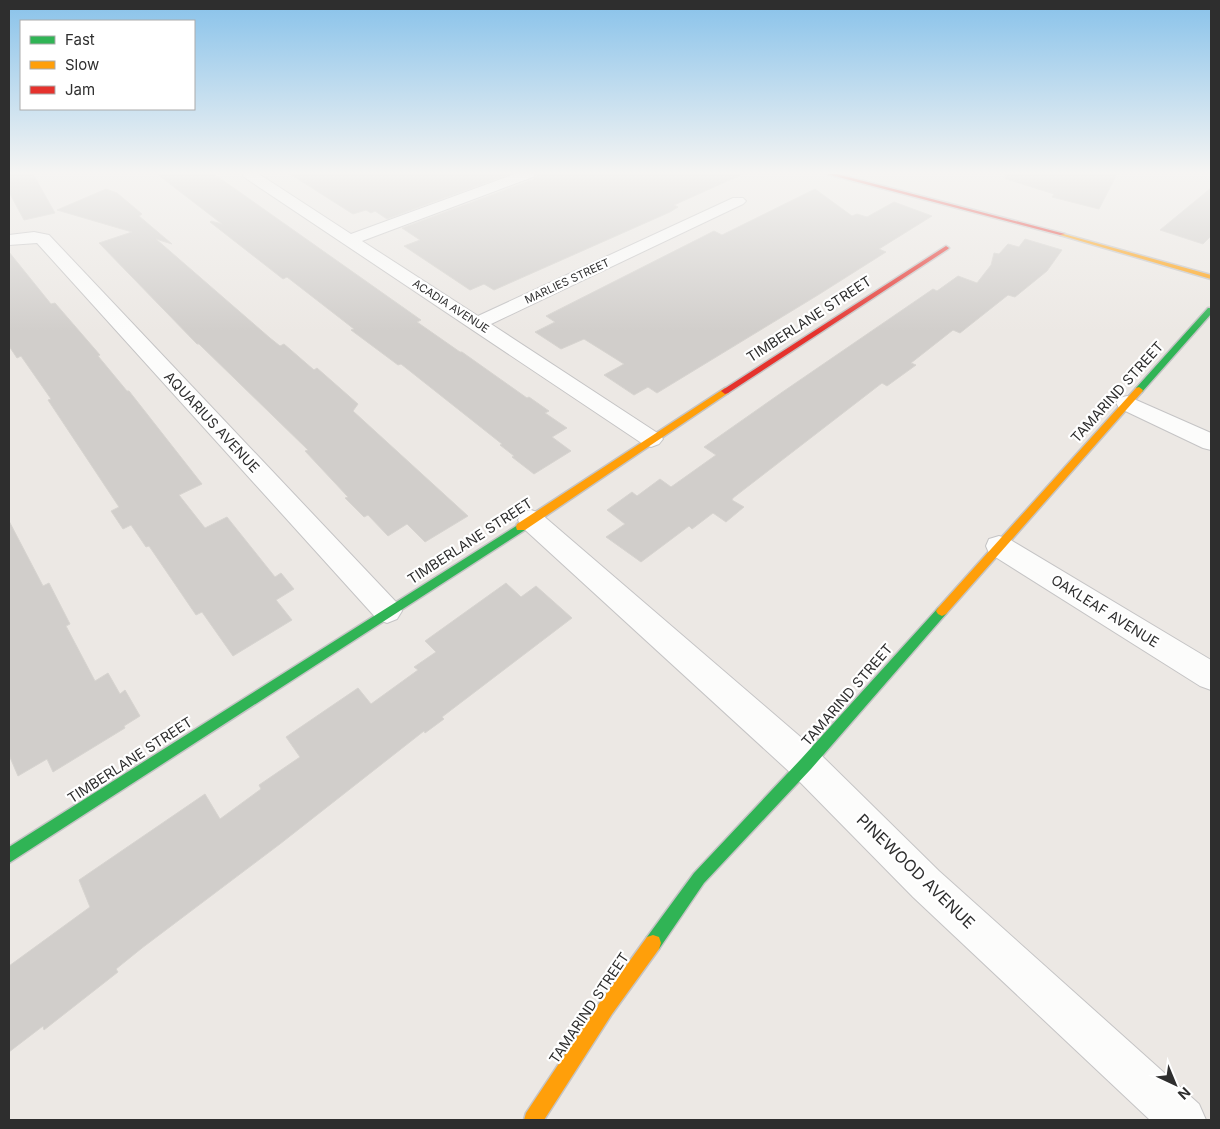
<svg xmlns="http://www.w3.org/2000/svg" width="1220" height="1129" font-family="Inter,sans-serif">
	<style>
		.building { fill: #d1cecb; stroke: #d7d4d0 }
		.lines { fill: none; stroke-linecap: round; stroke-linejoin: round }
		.street-casing { stroke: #c5c4c5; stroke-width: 2 }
		.fast-casing { stroke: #c5c4c5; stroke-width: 3 }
		.slow-casing { stroke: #c5c4c5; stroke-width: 3 }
		.jam-casing { stroke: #c5c4c5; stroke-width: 3 }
		.street { fill: #fcfcfb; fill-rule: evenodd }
		.fast { fill: #30b455; fill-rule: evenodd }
		.slow { fill: #ff9f0a; fill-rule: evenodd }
		.jam { fill: #e5322d; fill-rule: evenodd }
		.labels { text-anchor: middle; stroke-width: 4.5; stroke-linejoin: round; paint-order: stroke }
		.far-street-label { font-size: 11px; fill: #2e2e2e; stroke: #fff }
		.street-label { font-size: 14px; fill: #2e2e2e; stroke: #fff }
		.near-street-label { font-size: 16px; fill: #2e2e2e; stroke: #fff }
	</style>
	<rect width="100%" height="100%" fill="#ece8e4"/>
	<path class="building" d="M9,174H33L55,213L24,220L9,192Z
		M157,174H214L421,320L417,322L460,352H462L527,398L529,397L549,411L545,413L567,428L552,437L571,451L534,474L512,457L514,456L500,445L502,444L401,364L398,365L351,330L354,329L287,277L283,279L210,222L211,221L222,224Z
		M290,174H510L387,219L375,211L371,213L366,210L353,214Z
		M537,174H743L674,205L678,207L670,212L494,290L484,284L470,290L404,246L420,240L402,228L534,179Z
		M1006,174H1117L1099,209L1052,197L1054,194L1006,179Z
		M1211,188V236L1203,244L1160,230Z
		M106,189L117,193L142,214L139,216L172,244L156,239L270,338L280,346L284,344L314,370L317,368L358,404L353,411L468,516L425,542L407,524L388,536L368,515L364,517L345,498L348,497L305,451L308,450L199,344H197L99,243L132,232L57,210Z
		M815,189L852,216L857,214L867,217L894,202L932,216L879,249L886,252L818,295L657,393L648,387L634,395L604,375L624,364L584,339L561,349L535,332L555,322L546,316L714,231L722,235Z
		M1025,239L1062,250L1047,271L1015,297L1008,295L960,333L953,330L911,363L916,365L887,386L882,383L733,498L732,500L744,507L726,522L713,513L692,529L689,526L641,562L606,537L625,524L607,510L632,492L637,496L660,479L671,487L716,455L704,447L781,393L933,289L937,291L958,276L977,283L991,265L994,253L999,254L1008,244L1019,247Z
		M9,252L51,304L55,303L100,355L98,356L127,391H129L202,484L179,495L205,528L227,517L275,577L281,573L294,589L276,600L292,620L233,656L202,612L196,615L149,546L146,547L131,525L123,529L111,511L119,507L48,400L51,399L21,356L17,358L9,346Z
		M9,521L43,586L49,583L70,624L66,626L95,681L108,673L120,694L125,690L140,716L124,726L125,728L53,772L47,759L18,776L9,755Z
		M506,583L521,597L536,586L572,618L442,717L444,719L425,733L424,731L280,844L142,948L116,969L118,972L44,1030L43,1026L9,1052V966L90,907L79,880L205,794L220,819L261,789L259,785L300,757L286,737L358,688L371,704L418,670L414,667L436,652L425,641Z"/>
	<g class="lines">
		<g class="street-casing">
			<path id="street" d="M242,174H259L351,234L515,174H535L533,177L362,241L478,316L733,198H743L746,201L743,204L491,324L659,434L663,439L659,444L651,447L643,444L244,177Z
				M34,232L49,235L397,603L402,611L397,619L387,623L377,619L37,243L9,245V235Z
				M1127,396L1211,433V450L1203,448L1119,408L1116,403L1119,398Z
				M531,510L540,513L818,752L939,871L1199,1104L1206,1120H1150L913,897L794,776L522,527L518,520L522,513Z
				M999,536L1009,539L1211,660V690L1200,686L989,553L986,546L989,539Z"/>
		</g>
		<g class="fast-casing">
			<path id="fast" d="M1208,308H1211V314L1142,392H1136V388Z
				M521,523L526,527L525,530L9,863V847Z
				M942,606L946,608L948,611L946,614L811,769L704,883L659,949L653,951L647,949L645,943L647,937L694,873L801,759L938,608Z"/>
		</g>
		<g class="slow-casing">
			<path id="slow" d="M1060,233L1211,275V279L1060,235Z
				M1139,387L1143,390L1142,392L946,614L942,616L938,614L936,611L938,608L1136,388Z
				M725,388L729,391L728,393L525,530H517L516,527L517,524Z
				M653,935L659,937L661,943L659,949L612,1014L544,1120H524L526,1113L600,1002L647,937Z"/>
		</g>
		<g class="jam-casing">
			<path id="jam" d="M827,174H837L1065,234L1060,235Z
				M946,246L949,248L948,249L728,393L725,394L721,391Z"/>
		</g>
		<use href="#street" class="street"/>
		<use href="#fast" class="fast"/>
		<use href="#slow" class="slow"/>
		<use href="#jam" class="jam"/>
	</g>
	<linearGradient id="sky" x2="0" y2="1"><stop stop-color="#88c2ea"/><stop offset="0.52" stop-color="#f6f5f3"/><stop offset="1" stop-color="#f6f5f3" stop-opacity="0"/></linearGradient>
	<rect width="1220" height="332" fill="url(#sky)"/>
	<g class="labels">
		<g class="far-street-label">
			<text transform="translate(567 281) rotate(-25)" y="4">MARLIES STREET</text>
			<text transform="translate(451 306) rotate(33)" y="4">ACADIA AVENUE</text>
		</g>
		<g class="street-label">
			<text transform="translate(809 319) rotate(-33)" y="5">TIMBERLANE STREET</text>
			<text transform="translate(1117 392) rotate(-48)" y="5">TAMARIND STREET</text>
			<text transform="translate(212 422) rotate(47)" y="5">AQUARIUS AVENUE</text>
			<text transform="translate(470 541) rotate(-33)" y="5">TIMBERLANE STREET</text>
			<text transform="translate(1105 611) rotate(32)" y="5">OAKLEAF AVENUE</text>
			<text transform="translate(847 695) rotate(-49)" y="5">TAMARIND STREET</text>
			<text transform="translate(130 760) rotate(-33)" y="5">TIMBERLANE STREET</text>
			<text transform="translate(589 1008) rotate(-56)" y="5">TAMARIND STREET</text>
		</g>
		<g class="near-street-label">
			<text transform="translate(916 871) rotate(44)" y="6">PINEWOOD AVENUE</text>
		</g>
	</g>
	<rect width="1220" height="1129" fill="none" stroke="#2e2e2e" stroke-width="20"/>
	<rect x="20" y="20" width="175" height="90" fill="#ffffff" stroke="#ababab"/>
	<rect x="30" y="36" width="25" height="8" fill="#30b455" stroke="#ababab"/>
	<text x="65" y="45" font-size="15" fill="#2e2e2e">Fast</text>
	<rect x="30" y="61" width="25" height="8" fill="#ff9f0a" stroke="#ababab"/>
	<text x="65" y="70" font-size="15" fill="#2e2e2e">Slow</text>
	<rect x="30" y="86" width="25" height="8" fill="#e5322d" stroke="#ababab"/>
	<text x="65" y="95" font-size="15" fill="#2e2e2e">Jam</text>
	<g transform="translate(1175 1084) rotate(136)" stroke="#ffffff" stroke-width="4" paint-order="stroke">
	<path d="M0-4L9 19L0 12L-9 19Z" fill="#2e2e2e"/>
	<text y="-8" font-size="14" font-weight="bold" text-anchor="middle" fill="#2e2e2e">N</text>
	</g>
</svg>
